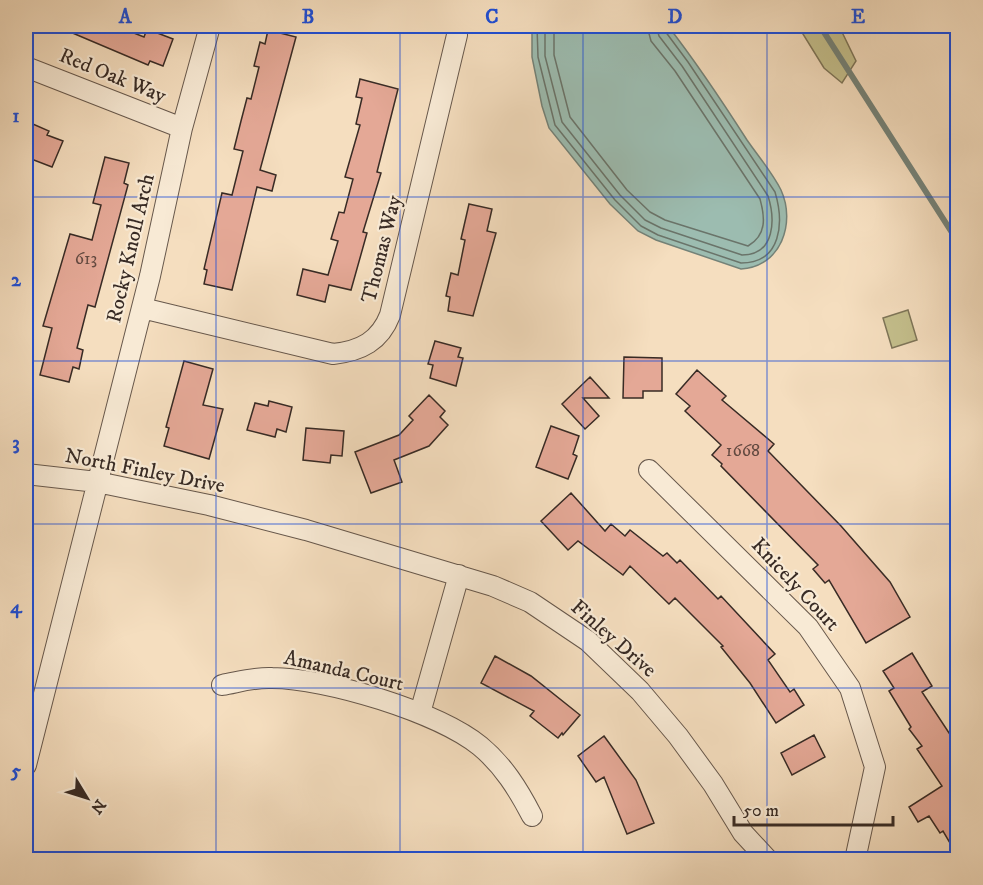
<svg xmlns="http://www.w3.org/2000/svg" width="983" height="885" viewBox="0 0 983 885" font-family="'IM FELL DW Pica',serif">
<rect width="100%" height="100%" fill="#f5debf"/>
<filter id="stains"><feTurbulence type="fractalNoise" baseFrequency=".00333" numOctaves="4"/><feColorMatrix values="0 0 0 0 .2 0 0 0 0 .09 0 0 0 0 .02 0 0 0 .5 -.17"/></filter>
<radialGradient id="worn" r=".72"><stop offset=".6" stop-color="#630" stop-opacity="0"/><stop offset="1" stop-color="#630" stop-opacity=".3"/></radialGradient>
<path fill="#c4bf8c" stroke="#7e7558" stroke-width="1.5" d="M798 26H839L856 61 842 83 824 68Z
M908 310 917 340 892 348 883 318Z"/>
<path fill="#9cbcb0" stroke="#748278" stroke-width="1.5" d="M532 26H668C696 62 722 101 747 140 758 156 772 172 781 190 796 223 781 267 741 269L656 240 638 231 610 204 549 128 542 106 532 57Z"/>
<g fill="none" stroke-linecap="round" stroke-linejoin="round">
<path stroke="#6a746a" stroke-width="1.5" d="M537 26 538 57 555 125 615 200 641 226 658 235 741 263C782 263 784 222 775 192L688 62 665 31 664 26
M545 26V56L562 122 620 195 645 220 661 228 742 255C776 255 775 218 768 196L682 66 659 36 656 26
M554 26V55L570 117 627 190 650 212 665 220 748 246C767 235 765 217 760 199L675 71 651 41 647 26"/>
<path stroke="#748278" stroke-width="6" d="M820 26 958 242"/>
</g>
<path fill="#e4a896" stroke="#382b25" stroke-width="1.5" d="M56 26H116L144 37 147 29 173 39 163 66 150 61 148 65Z
M268 30 296 37 260 170 276 175 272 191 257 187 232 290 204 284 207 270 204 269 222 193 232 195 243 151 234 149 241 121 247 98 251 99 259 67 254 66 260 42 265 44Z
M360 79 398 89 377 172 381 173 363 232 367 233 351 290 329 285 325 302 297 295 303 269 328 275 338 241 331 239 339 212 344 213 353 179 345 177 360 125 356 124 362 98 356 97Z
M26 121 49 131 47 135 63 141 52 167 26 157Z
M105 157 129 163 124 183 128 185 95 307 88 305 77 348 83 350 79 369 73 367 69 382 40 375 52 328 43 326 70 234 92 240 101 205 93 203Z
M469 204 492 209 487 231 496 233 473 316 448 311 450 297 446 296 451 273 458 275 465 240 461 239Z
M435 341 461 348 458 357 463 358 456 386 430 378 433 365 428 364Z
M624 357 662 358V391H643V398H623Z
M184 361 213 369 203 405 223 409 209 459 164 446 169 428 166 427Z
M697 370 726 396 722 400 774 444 768 451 841 526 890 582 910 617 866 643 829 580 825 583 813 569 818 565 721 466 722 464 712 455 721 445 685 411 690 406 676 394Z
M590 377 609 398H583L599 416 585 429 562 404Z
M429 395 445 411 440 417 448 425 429 446 394 460 402 482 371 493 355 452 399 435 413 420 409 416Z
M269 401 292 407 286 432 277 429 275 437 247 430 255 403 268 406Z
M551 426 579 436 573 454 577 456 568 479 536 467Z
M306 428 344 431 342 456 331 455 330 463 303 460Z
M571 493 605 531 611 524 625 536 630 530 663 556 667 553 677 563 680 560 718 599 721 596 775 654 768 660 790 692 794 689 804 705 776 723 750 683 721 647 723 646 675 598 669 604 630 566 623 575 578 541 568 550 541 521Z
M912 653 932 686 922 692 957 745V855L943 831 940 833 929 816 918 822 909 807 942 786 917 749 922 746 909 729 911 727 889 691 894 688 883 671Z
M495 656 531 676 580 715 563 735 562 733 558 738 530 716 534 711 481 683Z
M814 735 825 757 792 775 781 753Z
M604 736 636 780 654 823 627 834 604 777 596 782 578 756Z"/>
<g fill="none" stroke-linecap="round" stroke-linejoin="round">
<g stroke="#67584c" stroke-width="22">
<path id="street" d="M26 67 182 128
M142 308 333 354C361 351 380 341 390 315L457 35
M649 470 808 627 850 688 875 767 855 860
M26 474 97 482 209 505 306 530 493 586 530 602 588 641 640 691 678 736 713 784 743 833 768 860
M222 685C239 682 255 677 272 678 326 678 438 712 480 746 503 765 518 789 532 816
M420 713 459 575
M26 765 150 276 182 128 210 26"/>
</g>
<use href="#street" stroke="#f8ead5" stroke-width="20"/>
</g>
<path fill="none" stroke="#1d4ed8" stroke-width="1.5" stroke-opacity="0.55" d="M216 26V860M400 26V860M583 26V860M767 26V860M26 197H958M26 361H958M26 524H958M26 688H958"/>
<g text-anchor="middle" stroke-width="4.5" stroke-linejoin="round" paint-order="stroke">
<g font-size="18" fill="#634a41">
<text x="86" y="264">613</text>
<text x="743" y="456">1668</text>
</g>
<g font-size="21" fill="#382b25" stroke="#f8ead5">
<text transform="translate(113 75) rotate(22)" y="7">Red Oak Way</text>
<text transform="translate(130 248) rotate(-77)" y="7">Rocky Knoll Arch</text>
<text transform="translate(381 249) rotate(-76)" y="7">Thomas Way</text>
<text transform="translate(145 470) rotate(11)" y="7">North Finley Drive</text>
<text transform="translate(796 584) rotate(47)" y="7">Knicely Court</text>
<text transform="translate(614 638) rotate(41)" y="7">Finley Drive</text>
<text transform="translate(344 670) rotate(13)" y="7">Amanda Court</text>
</g>
</g>
<rect width="983" height="885" fill="none" stroke="#f5debf" stroke-width="66"/>
<g transform="translate(87 798) rotate(128)" stroke="#f8ead5" stroke-width="4.5" paint-order="stroke">
<path d="M0-4.5L10 22L0 15L-10 22Z" fill="#382b25"/>
<text y="-9" font-size="16" font-weight="bold" text-anchor="middle" fill="#382b25">N</text>
</g>
<path d="M734 816v9h159v-9" fill="none" stroke="#382b25" stroke-width="3"/>
<text x="743" y="816" font-size="18" fill="#382b25" stroke="#f8ead5" stroke-width="4.5" paint-order="stroke">50 m</text>
<rect x="33" y="33" width="917" height="819" fill="none" stroke="#1d4ed8" stroke-width="2"/>
<g font-size="20" text-anchor="middle" font-weight="bold" fill="#1d4ed8">
<text x="125" y="23">A</text>
<text x="308" y="23">B</text>
<text x="492" y="23">C</text>
<text x="675" y="23">D</text>
<text x="858" y="23">E</text>
<text x="16" y="122">1</text>
<text x="16" y="286">2</text>
<text x="16" y="449">3</text>
<text x="16" y="613">4</text>
<text x="16" y="777">5</text>
</g>
<rect width="100%" height="100%" filter="url(#stains)"/>
<rect width="100%" height="100%" fill="url(#worn)"/>
</svg>
